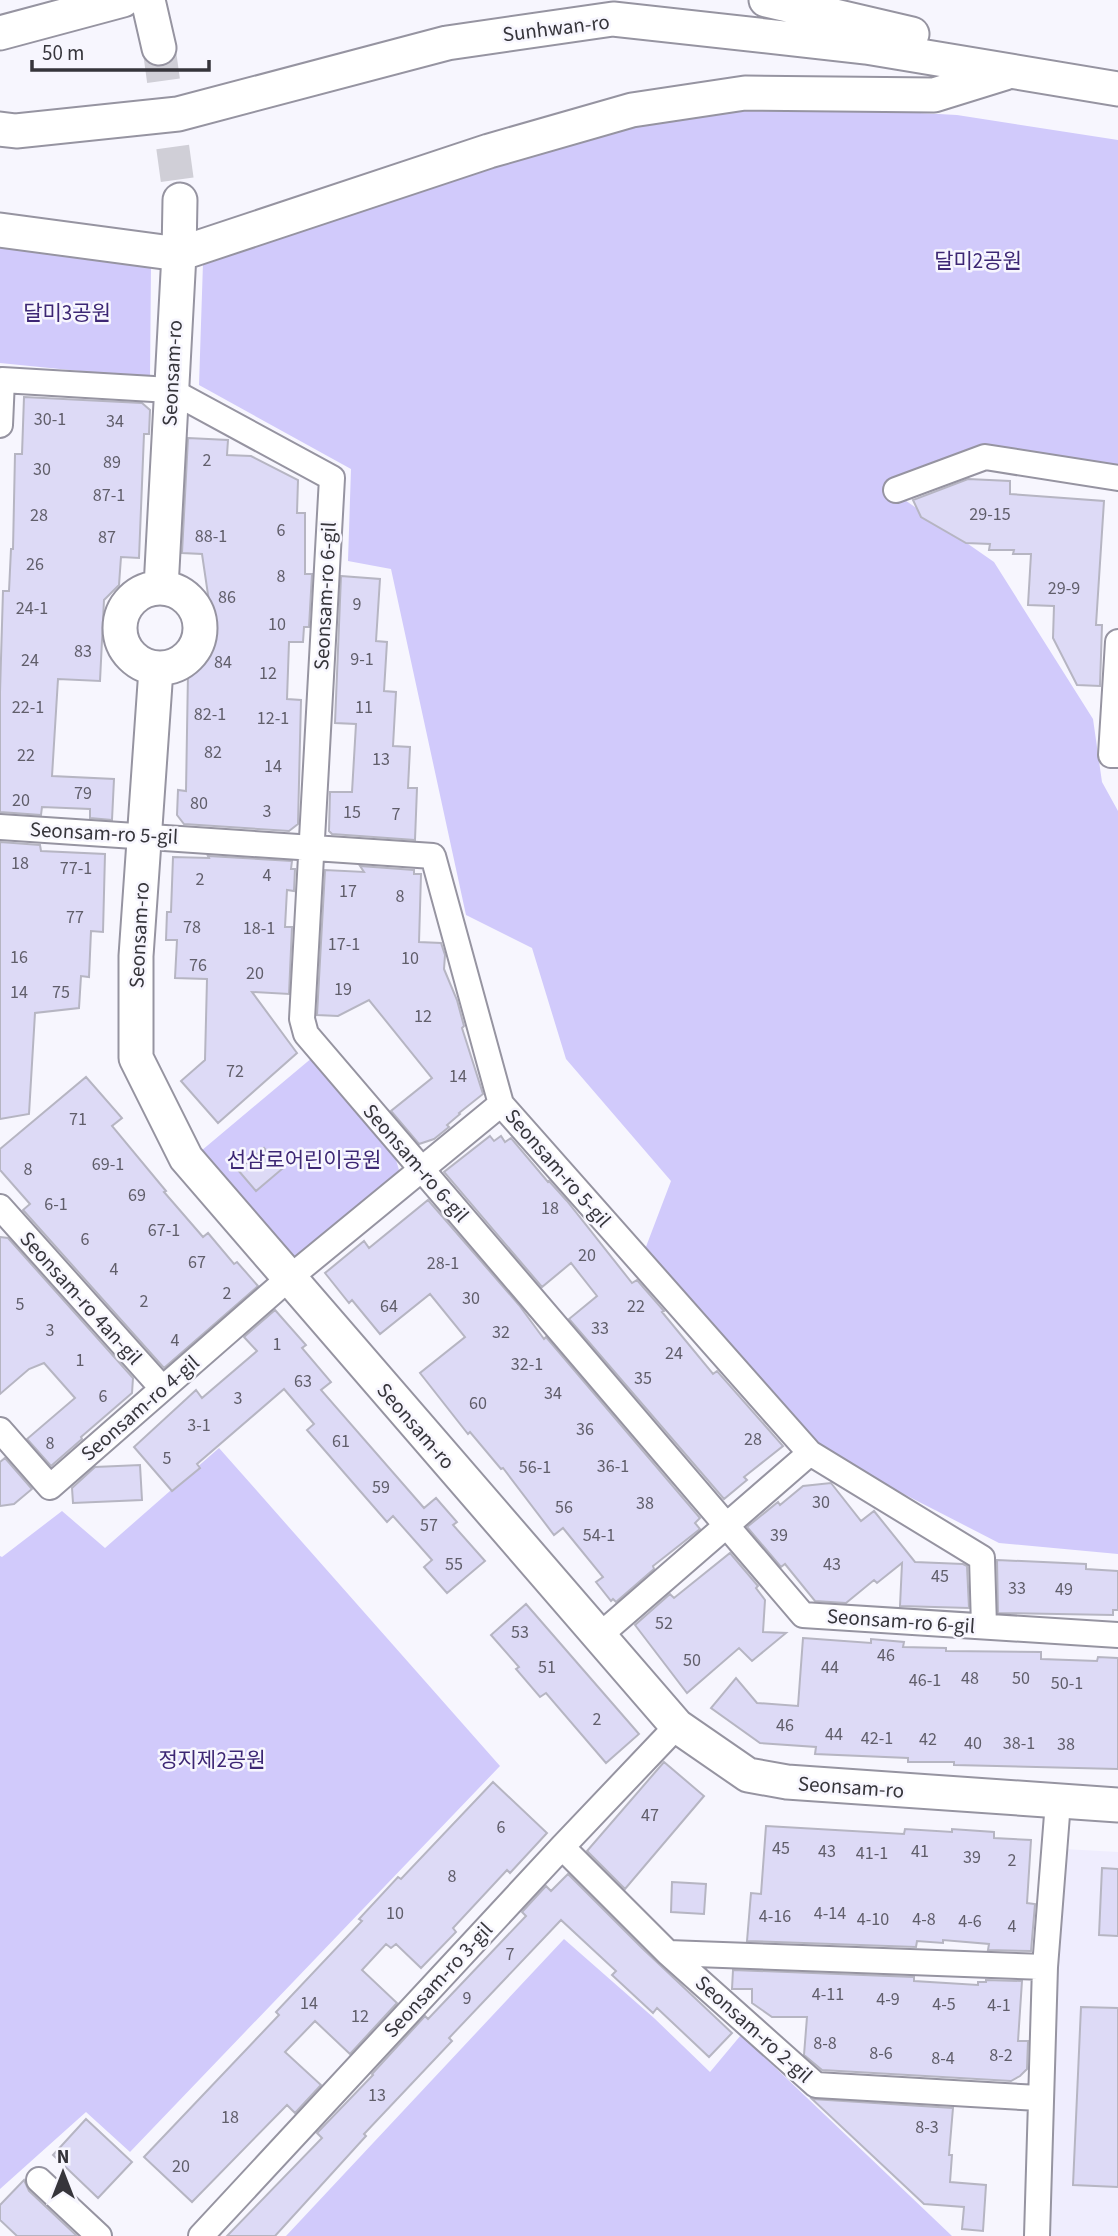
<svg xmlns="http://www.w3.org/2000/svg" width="1118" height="2236" viewBox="0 0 1118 2236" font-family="'Source Sans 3','Noto Sans KR',sans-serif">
<rect width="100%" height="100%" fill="#f7f6fe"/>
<path fill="#efedfe" d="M1064 1849 1118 1852V2236H1042Z"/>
<path fill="#d1cafb" d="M732 103 957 115 1118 140V471L982 452 889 489 994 562 1093 719 1102 782 1118 811V1554L999 1543 824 1453 644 1252 671 1181 566 1059 532 948 466 915 391 569 348 561 351 469 199 385 203 263 481 166Z
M0 245 151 267 150 378 0 363Z
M313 1057 394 1153 399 1170 393 1185 298 1265 201 1151Z
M219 1448 500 1766 130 2152 86 2112 0 2189V1556L2 1557 62 1511 105 1548Z
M564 1939 654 2018 710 2072 741 2035 952 2236H286Z"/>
<path fill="#dddaf6" stroke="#b6b5c2" stroke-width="2" d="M24 397 142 403 150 410 149 434H144L139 558 121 557 119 585 104 600 100 681 58 679 52 776 114 779 112 820 90 818V809L42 807 41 815 0 812V692L3 591H9L11 549H13L15 454H22Z
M188 438 228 440 227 455 251 456 298 480 297 513H305V574H312L309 627H304L303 642H289L287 699 301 700 298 824 289 831 184 824 177 815 178 790 186 791 188 673H191V666L197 667 214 635 202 554 182 553Z
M968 479 1010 481V494L1104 501 1096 625H1102L1100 686 1077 685 1053 638 1054 606 1028 605 1031 554H1013L1014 550H989L990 544 966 543 921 517 913 500Z
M341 576 380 579 376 641 387 642 384 691 396 692 393 746 410 747 408 788H417L415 840 332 834 329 831 330 792H352L356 724 335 723Z
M0 842 40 845 41 851 105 854 103 932 91 931 89 977 81 976 79 1008 35 1013 29 1114 0 1119Z
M208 856 292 861 291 869H295L294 891 287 890 285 927H292L289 994 252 992 297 1053 218 1123 181 1081 205 1060 207 979 175 978 177 940H166L167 912H171L173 857 209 858Z
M360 866 414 870V874H421L419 942 441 943 445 955 444 969 457 1000 464 1026 462 1028 483 1094 459 1113 460 1114 447 1125 449 1127 434 1139 419 1144 391 1111 432 1078 369 1000 338 1016 317 1015 325 870 364 872Z
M86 1077 122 1118 112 1126 166 1191 164 1192 203 1237 208 1233 234 1264 237 1262 258 1286 164 1368 23 1210 30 1204 0 1170V1149Z
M490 1136 494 1141 501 1136 505 1142 511 1138 548 1182 549 1181 567 1201 632 1283 637 1280 664 1311 662 1312 713 1374 717 1371 783 1446 744 1477 747 1480 724 1499 569 1319 597 1296 571 1263 542 1287 444 1172Z
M264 1148 282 1169 256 1191 238 1170Z
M428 1200 519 1305 544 1339 546 1337 700 1518 695 1523 700 1529 653 1566 654 1569 616 1602 613 1599 611 1601 596 1582 603 1577 563 1528 554 1535 503 1468 501 1469 470 1432 468 1434 420 1373 465 1337 430 1294 380 1334 352 1300 349 1303 325 1273 364 1241 369 1248Z
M0 1237 8 1238 133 1378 132 1393 81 1437 82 1439 51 1466 27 1439 75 1398 44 1363 29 1369 0 1394Z
M275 1310 306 1345 302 1348 331 1382 321 1390 424 1508 436 1498 457 1522 453 1525 485 1561 447 1593 424 1567 432 1560 393 1516 387 1522 307 1430 314 1424 284 1389 197 1464 200 1468 172 1491 134 1447 196 1390 202 1398 257 1351 244 1337Z
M5 1458 32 1489 14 1504 0 1506V1462Z
M140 1465 142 1500 73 1503 72 1488 95 1467Z
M831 1483 861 1521 874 1511 915 1562 963 1564 967 1566 969 1608 900 1606 902 1563 877 1583 874 1580 846 1603 815 1601 785 1564 781 1567 747 1527 778 1502 780 1505 803 1486Z
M730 1553 758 1586 756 1588 765 1600 763 1632 786 1633 752 1661 739 1648 687 1693 635 1625 670 1594 674 1598Z
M997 1560 1086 1564V1569L1118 1571V1610H1113V1615L998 1613Z
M526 1604 639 1734 606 1763 546 1693 540 1697 516 1669 519 1667 491 1635Z
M803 1638 871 1643V1639L904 1642 903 1647 946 1648V1651L1041 1652V1659L1097 1661 1098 1657 1118 1658V1769L954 1765V1762H908V1758L815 1754 816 1747 760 1743 711 1708 736 1678 757 1703 798 1706Z
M664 1762 704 1796 625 1889 587 1851Z
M493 1782 547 1833 510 1873 507 1870 453 1928 456 1932 421 1968 396 1944 391 1948 386 1944 362 1970 397 2003 350 2054 315 2021 285 2052 321 2085 295 2113 287 2105 192 2202 144 2157 279 2015 276 2012 362 1921 359 1919 398 1877 401 1879Z
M766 1826 904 1834 905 1829 952 1832V1829L994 1832V1838L1031 1840 1027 1903 1035 1904 1031 1951 988 1950 989 1944 943 1940V1943L917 1941 916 1947 747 1941 751 1893 761 1894Z
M1102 1868 1118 1869V1936L1099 1935Z
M568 1874 642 1948 732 2033 709 2057 657 2008 653 2013 612 1975 616 1971 561 1920 449 2038 452 2041 364 2134 366 2136 275 2236H227L322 2138 317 2133 373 2075 372 2074 425 2016 428 2019 526 1916 522 1912 546 1886 551 1891Z
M672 1882 706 1884 704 1914 671 1912Z
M733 1970 914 1977V1981L978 1985V1982H986V1980L1022 1981 1018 2041H1028L1027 2069 1020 2076 1011 2081 822 2070 804 2055 807 2017H772L752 2003V1989H732Z
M1081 2007 1118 2008V2187L1073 2185Z
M812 2099 953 2108 949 2155H952L950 2182 986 2185 983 2231 962 2229 964 2207 924 2204Z
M86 2119 132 2162 98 2198 53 2155Z
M24 2180 29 2191 77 2236H17L0 2220V2205Z"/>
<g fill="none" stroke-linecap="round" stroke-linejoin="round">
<path stroke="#d0cfd7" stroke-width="33" stroke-dasharray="33 17" stroke-linecap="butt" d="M159 48 180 200"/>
<g stroke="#9694a1" stroke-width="28">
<path id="street" d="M0 425 2 380 170 390 332 478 302 1019 306 1034 803 1615 1118 1635
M896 490 985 457 1118 478
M1118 642 1111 755H1118
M0 827 433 856 501 1104 810 1453 982 1558 984 1626
M0 1207 162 1388
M0 1430 50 1487 288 1279 501 1104
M599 1636 810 1453
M562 1847 668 1953 816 2085 1039 2098
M668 1953 1045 1967
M39 2180 99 2236
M201 2236 562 1847 677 1726
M1037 2236 1045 1967 1058 1802"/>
</g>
<g stroke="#9694a1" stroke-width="37">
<path id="secondary" d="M148 0 159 48
M766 0 912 34
M0 33 123 0
M0 129 16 131 178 114 447 43 613 19 866 47 1118 89
M0 230 179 254 489 151 632 110 745 93 934 95 1005 73
M120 628a40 40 0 1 1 80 0a40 40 0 1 1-80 0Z
M161 588 179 254 180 200
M156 669 136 956V1058L186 1158 677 1726 748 1775 787 1782 1118 1805"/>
</g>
<use href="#street" stroke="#fff" stroke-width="24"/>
<use href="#secondary" stroke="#fff" stroke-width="33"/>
</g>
<g text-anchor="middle" stroke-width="5" stroke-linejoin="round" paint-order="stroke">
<g font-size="18" fill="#605e6a">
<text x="50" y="425">30-1</text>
<text x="115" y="427">34</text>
<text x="207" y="466">2</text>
<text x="112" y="468">89</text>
<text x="42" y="475">30</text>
<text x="109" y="501">87-1</text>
<text x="990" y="520">29-15</text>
<text x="39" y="521">28</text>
<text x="281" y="536">6</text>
<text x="211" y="542">88-1</text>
<text x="107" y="543">87</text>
<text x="35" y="570">26</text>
<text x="281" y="582">8</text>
<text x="1064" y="594">29-9</text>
<text x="227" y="603">86</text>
<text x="357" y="610">9</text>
<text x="32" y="614">24-1</text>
<text x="277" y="630">10</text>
<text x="83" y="657">83</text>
<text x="362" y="665">9-1</text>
<text x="30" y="666">24</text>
<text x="223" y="668">84</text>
<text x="268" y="679">12</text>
<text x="28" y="713">22-1</text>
<text x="364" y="713">11</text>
<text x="210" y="720">82-1</text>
<text x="273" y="724">12-1</text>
<text x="213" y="758">82</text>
<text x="26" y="761">22</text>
<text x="381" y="765">13</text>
<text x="273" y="772">14</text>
<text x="83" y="799">79</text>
<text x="21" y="806">20</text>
<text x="199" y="809">80</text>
<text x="267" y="817">3</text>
<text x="352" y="818">15</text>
<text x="396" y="820">7</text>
<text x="20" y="869">18</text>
<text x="76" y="874">77-1</text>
<text x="267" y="881">4</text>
<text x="200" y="885">2</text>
<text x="348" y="897">17</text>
<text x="400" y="902">8</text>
<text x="75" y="923">77</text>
<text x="192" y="933">78</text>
<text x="259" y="934">18-1</text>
<text x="344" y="950">17-1</text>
<text x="19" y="963">16</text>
<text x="410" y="964">10</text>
<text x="198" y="971">76</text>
<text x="255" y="979">20</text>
<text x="343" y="995">19</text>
<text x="19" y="998">14</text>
<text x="61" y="998">75</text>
<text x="423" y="1022">12</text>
<text x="235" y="1077">72</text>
<text x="458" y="1082">14</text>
<text x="78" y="1125">71</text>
<text x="108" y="1170">69-1</text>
<text x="28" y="1175">8</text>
<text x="137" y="1201">69</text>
<text x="56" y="1210">6-1</text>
<text x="550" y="1214">18</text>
<text x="164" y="1236">67-1</text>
<text x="85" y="1245">6</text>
<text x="587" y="1261">20</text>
<text x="197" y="1268">67</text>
<text x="443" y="1269">28-1</text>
<text x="114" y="1275">4</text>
<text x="227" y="1299">2</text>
<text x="471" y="1304">30</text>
<text x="144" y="1307">2</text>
<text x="20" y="1310">5</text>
<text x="389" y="1312">64</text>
<text x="636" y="1312">22</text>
<text x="600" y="1334">33</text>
<text x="50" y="1336">3</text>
<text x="501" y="1338">32</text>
<text x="175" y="1346">4</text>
<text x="277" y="1350">1</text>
<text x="674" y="1359">24</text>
<text x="80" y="1366">1</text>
<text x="527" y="1370">32-1</text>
<text x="643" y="1384">35</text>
<text x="303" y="1387">63</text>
<text x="553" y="1399">34</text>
<text x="103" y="1402">6</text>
<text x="238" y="1404">3</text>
<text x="478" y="1409">60</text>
<text x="199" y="1431">3-1</text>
<text x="585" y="1435">36</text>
<text x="753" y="1445">28</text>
<text x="341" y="1447">61</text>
<text x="50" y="1449">8</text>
<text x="167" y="1464">5</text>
<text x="613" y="1472">36-1</text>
<text x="535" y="1473">56-1</text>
<text x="381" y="1493">59</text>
<text x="821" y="1508">30</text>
<text x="645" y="1509">38</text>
<text x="564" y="1513">56</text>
<text x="429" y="1531">57</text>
<text x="599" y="1541">54-1</text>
<text x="779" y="1541">39</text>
<text x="454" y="1570">55</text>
<text x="832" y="1570">43</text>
<text x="940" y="1582">45</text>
<text x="1017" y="1594">33</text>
<text x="1064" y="1595">49</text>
<text x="664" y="1629">52</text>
<text x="520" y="1638">53</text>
<text x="886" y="1661">46</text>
<text x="692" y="1666">50</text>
<text x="547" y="1673">51</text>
<text x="830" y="1673">44</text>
<text x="970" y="1684">48</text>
<text x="1021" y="1684">50</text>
<text x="925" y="1686">46-1</text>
<text x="1067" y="1689">50-1</text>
<text x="597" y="1725">2</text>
<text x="785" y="1731">46</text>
<text x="834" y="1740">44</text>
<text x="877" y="1744">42-1</text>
<text x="928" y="1745">42</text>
<text x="973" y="1749">40</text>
<text x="1019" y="1749">38-1</text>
<text x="1066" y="1750">38</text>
<text x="650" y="1821">47</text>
<text x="501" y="1833">6</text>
<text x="781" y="1854">45</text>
<text x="827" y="1857">43</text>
<text x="920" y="1857">41</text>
<text x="872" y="1859">41-1</text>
<text x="972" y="1863">39</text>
<text x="1012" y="1866">2</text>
<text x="452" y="1882">8</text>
<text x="395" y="1919">10</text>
<text x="830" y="1919">4-14</text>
<text x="775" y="1922">4-16</text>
<text x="873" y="1925">4-10</text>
<text x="924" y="1925">4-8</text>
<text x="970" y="1927">4-6</text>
<text x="1012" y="1932">4</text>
<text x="510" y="1960">7</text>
<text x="828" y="2000">4-11</text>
<text x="467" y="2004">9</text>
<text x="888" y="2005">4-9</text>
<text x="309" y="2009">14</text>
<text x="944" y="2010">4-5</text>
<text x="999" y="2011">4-1</text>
<text x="360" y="2022">12</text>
<text x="825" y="2049">8-8</text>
<text x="881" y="2059">8-6</text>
<text x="1001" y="2061">8-2</text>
<text x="943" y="2064">8-4</text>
<text x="377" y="2101">13</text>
<text x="230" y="2123">18</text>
<text x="927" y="2133">8-3</text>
<text x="181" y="2172">20</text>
</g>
<g font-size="21" fill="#36353b" stroke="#f7f6fe">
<text transform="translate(556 28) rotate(-7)" y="7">Sunhwan-ro</text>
<text transform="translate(172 373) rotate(-87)" y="7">Seonsam-ro</text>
<text transform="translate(325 596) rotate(-87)" y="7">Seonsam-ro 6-gil</text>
<text transform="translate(104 833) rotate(3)" y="7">Seonsam-ro 5-gil</text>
<text transform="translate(139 935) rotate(-87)" y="7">Seonsam-ro</text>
<text transform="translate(416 1163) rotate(49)" y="7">Seonsam-ro 6-gil</text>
<text transform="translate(558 1168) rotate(49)" y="7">Seonsam-ro 5-gil</text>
<text transform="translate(81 1298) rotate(48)" y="7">Seonsam-ro 4an-gil</text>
<text transform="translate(140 1408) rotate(-41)" y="7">Seonsam-ro 4-gil</text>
<text transform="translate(416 1426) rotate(49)" y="7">Seonsam-ro</text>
<text transform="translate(901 1621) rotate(4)" y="7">Seonsam-ro 6-gil</text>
<text transform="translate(851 1787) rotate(4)" y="7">Seonsam-ro</text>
<text transform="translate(438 1980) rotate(-47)" y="7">Seonsam-ro 3-gil</text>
<text transform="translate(754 2029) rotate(42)" y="7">Seonsam-ro 2-gil</text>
</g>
<g font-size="21" fill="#3d2774" stroke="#f7f6fe">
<text x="978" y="268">달미2공원</text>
<text x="67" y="320">달미3공원</text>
<text x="304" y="1167">선삼로어린이공원</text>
<text x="212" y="1767">정지제2공원</text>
</g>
</g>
<g transform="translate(63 2173)" stroke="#f7f6fe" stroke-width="5" paint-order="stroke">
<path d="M0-5L12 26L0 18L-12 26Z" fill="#36353b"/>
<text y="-10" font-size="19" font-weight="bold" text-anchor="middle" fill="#36353b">N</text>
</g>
<path d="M32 60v10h177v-10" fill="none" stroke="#36353b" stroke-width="3.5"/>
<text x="42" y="60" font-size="21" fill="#36353b" stroke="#f7f6fe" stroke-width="5" paint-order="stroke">50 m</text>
</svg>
